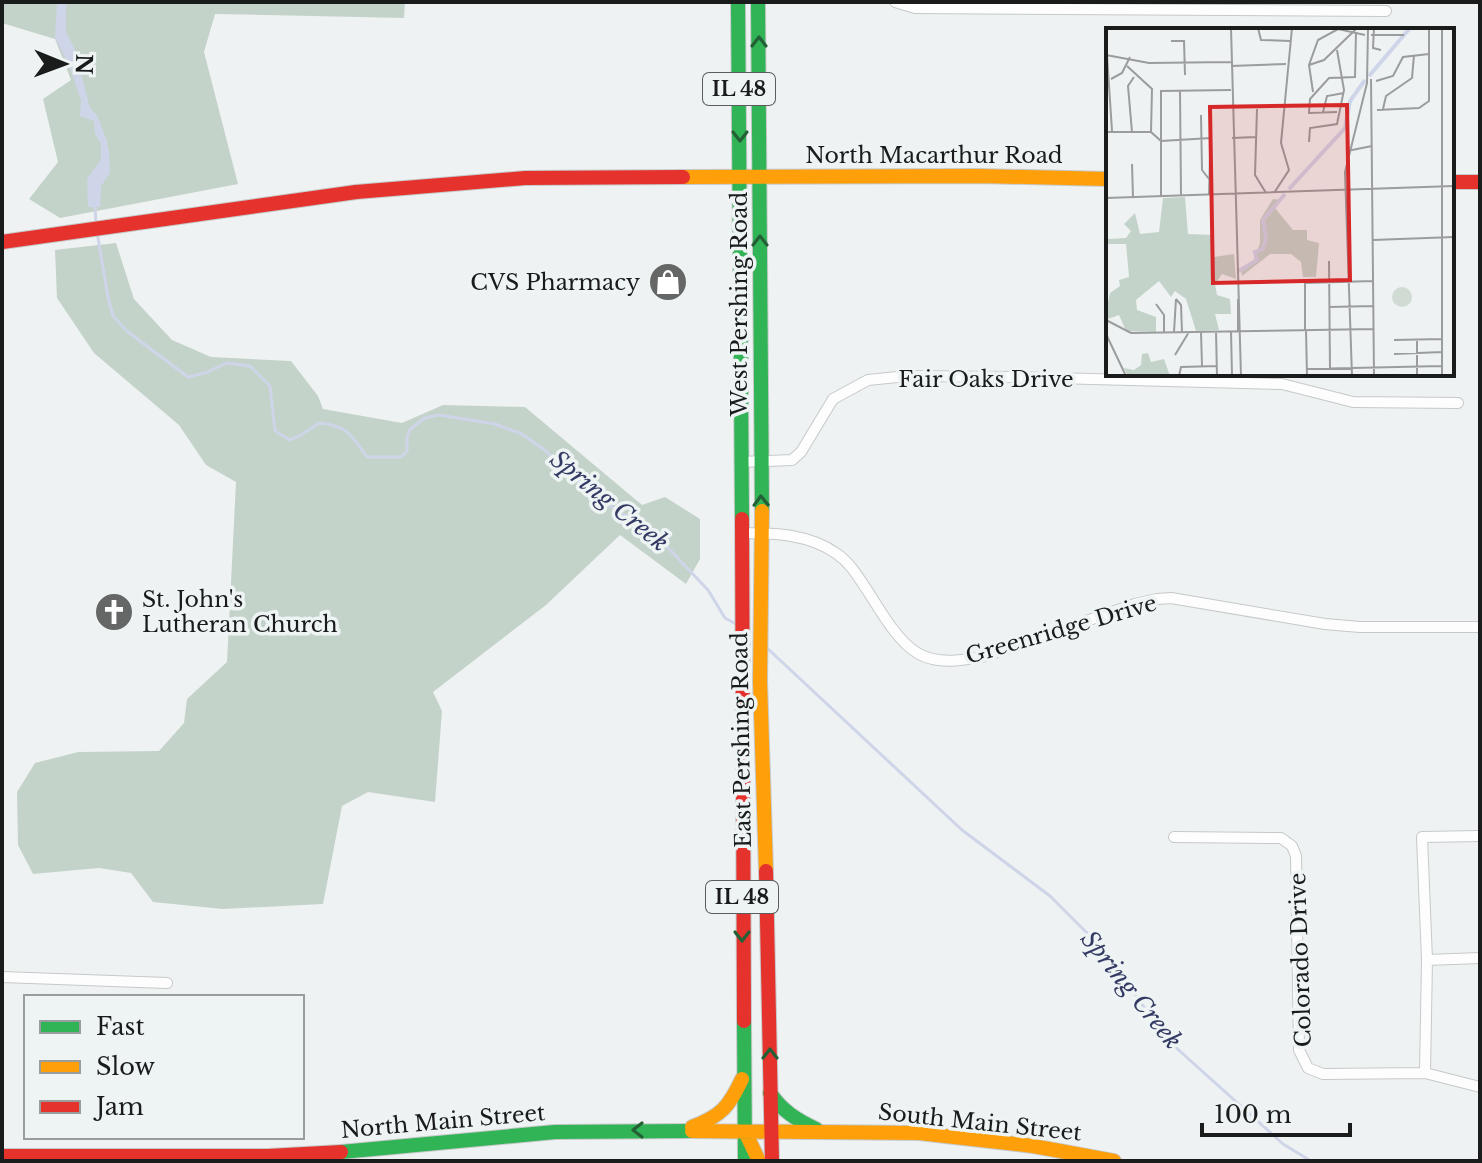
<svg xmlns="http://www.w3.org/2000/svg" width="1482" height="1163" viewBox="0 0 1482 1163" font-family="'Libre Baskerville',serif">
<rect width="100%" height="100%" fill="#eff2f3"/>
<path fill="#c4d3c9" d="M2 2H405L404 18 215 14 204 52 238 184 60 218 29 199 58 162 43 99 71 80 55 39 2 23Z
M116 243 134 299 172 340 211 357 291 361 318 396 323 409 402 423 443 405 525 407 642 505 665 497 700 519V559L686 584 620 535 546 605 433 692 442 711 435 802 368 792 342 806 323 904 223 909 153 902 131 873 99 868 33 874 18 845 17 792 35 763 78 752 159 751 184 723 187 699 227 662 236 482 206 465 179 425 94 353 57 298 55 250Z"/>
<path fill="#cfd5e9" d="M57 2H66V32L74 47 90 108 97 115 107 141 109 152 110 173 101 186 100 207H88L87 179 101 160V144L95 134 94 121 80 116 81 100 69 65 55 38Z"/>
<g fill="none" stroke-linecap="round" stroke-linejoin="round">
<path stroke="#cfd5e9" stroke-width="3" d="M95 204 96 225
M97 232 108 297 113 316 128 332 188 377 205 373 227 363 250 366 270 386 275 431 290 440 301 435 319 423C349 426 350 434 367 457H401L407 451V438L410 429 425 418 439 415 495 424 522 434 542 448 602 501 654 533 708 590 725 618 736 624
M767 648 962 830 1050 896 1110 956 1163 1036 1283 1144 1311 1161"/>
<g stroke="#c6c9c9" stroke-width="12">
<path id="street" d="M895 2 915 8 1386 11
M741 462 792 460 801 452 833 399 868 380 907 376 1014 377 1282 384 1353 402 1458 403
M742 533C774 533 810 534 837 554 849 562 857 575 865 587 879 608 897 642 919 654 939 665 965 660 986 656L1135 604 1157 599 1171 598 1325 624 1360 627H1480
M1174 837 1281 838 1292 846 1296 856 1299 1050 1308 1068 1323 1074 1425 1073 1480 1087
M1427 960 1480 958
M2 977 167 983
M1425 1073 1427 960 1422 837 1480 836"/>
</g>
<g stroke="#c6c9c9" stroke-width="16">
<path id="fast" d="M738 2 742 519
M758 2 762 511
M744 1021 745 1161
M770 1093C782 1111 797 1120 816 1129
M341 1152 555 1132 692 1131"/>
</g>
<g stroke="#c6c9c9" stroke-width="16">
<path id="slow" d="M683 177 979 176 1108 179
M762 511 760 681 766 871
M692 1127C721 1116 729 1107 742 1079
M692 1131 919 1133 1033 1146 1114 1161
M747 1136 759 1161"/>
</g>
<g stroke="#c6c9c9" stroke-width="16">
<path id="jam" d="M1452 182H1480
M2 242 356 192 525 178 683 177
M742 519 744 1021
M766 871 772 1161
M2 1156H268L341 1152"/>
</g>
<use href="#street" stroke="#fdfdfd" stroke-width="10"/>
<use href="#fast" stroke="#30b455" stroke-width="14"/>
<use href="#slow" stroke="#ff9f0a" stroke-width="14"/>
<use href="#jam" stroke="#e5322d" stroke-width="14"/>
</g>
<defs><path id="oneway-chevron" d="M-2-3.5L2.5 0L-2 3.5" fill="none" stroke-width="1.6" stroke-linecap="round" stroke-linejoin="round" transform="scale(2)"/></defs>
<g stroke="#246036">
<use href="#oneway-chevron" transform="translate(759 42) rotate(-90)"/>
<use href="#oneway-chevron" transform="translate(740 136) rotate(90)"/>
<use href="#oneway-chevron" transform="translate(760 241) rotate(-90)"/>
<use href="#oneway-chevron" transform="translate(761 501) rotate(-91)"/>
<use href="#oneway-chevron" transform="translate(742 936) rotate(90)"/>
<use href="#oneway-chevron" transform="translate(770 1054) rotate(-90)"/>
<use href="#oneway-chevron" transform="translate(638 1130) rotate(-180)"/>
</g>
<defs>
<g id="shop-disc" transform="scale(2)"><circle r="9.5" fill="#656767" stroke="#eef3f4"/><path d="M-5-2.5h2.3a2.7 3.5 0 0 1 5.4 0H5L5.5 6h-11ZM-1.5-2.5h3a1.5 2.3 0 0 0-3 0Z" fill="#fff"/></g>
<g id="church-disc" transform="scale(2)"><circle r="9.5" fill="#656767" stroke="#eef3f4"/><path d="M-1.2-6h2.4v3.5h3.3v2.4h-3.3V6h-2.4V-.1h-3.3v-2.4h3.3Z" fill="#fff"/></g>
</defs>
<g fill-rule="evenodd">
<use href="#shop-disc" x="668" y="282"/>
<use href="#church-disc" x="114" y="612"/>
</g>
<g text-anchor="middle" stroke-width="7" stroke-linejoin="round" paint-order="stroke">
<g fill="#eef3f4" stroke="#5a5c5d" stroke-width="2">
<rect x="703" y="73" width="72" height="32" rx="6"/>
<rect x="706" y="881" width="72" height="32" rx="6"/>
</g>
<g font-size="20" font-weight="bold" fill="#1a1c1c">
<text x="739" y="96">IL 48</text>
<text x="742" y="904">IL 48</text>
</g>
<g font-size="22" fill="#1a1c1c" stroke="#eef3f4">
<text x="934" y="163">North Macarthur Road</text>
<text transform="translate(739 304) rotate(-90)" y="8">West Pershing Road</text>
<text x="986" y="387">Fair Oaks Drive</text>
<text transform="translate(1061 629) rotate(-16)" y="8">Greenridge Drive</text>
<text transform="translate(741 740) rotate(-91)" y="8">East Pershing Road</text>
<text transform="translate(1300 960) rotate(-92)" y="8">Colorado Drive</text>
<text transform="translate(443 1121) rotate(-5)" y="8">North Main Street</text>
<text transform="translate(980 1122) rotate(6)" y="8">South Main Street</text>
</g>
<g font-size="22" fill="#1a1c1c" stroke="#eef3f4" text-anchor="end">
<text x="640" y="290">CVS Pharmacy</text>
<text x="142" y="607" text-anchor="start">St. John's<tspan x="142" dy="25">Lutheran Church</tspan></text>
</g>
<g font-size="24" font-style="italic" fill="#333a63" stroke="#eef3f4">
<text transform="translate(609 501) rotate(39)" y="8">Spring Creek</text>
<text transform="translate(1131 990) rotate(51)" y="8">Spring Creek</text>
</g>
</g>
<g transform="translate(1106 28)">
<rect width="348" height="348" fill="#eff2f3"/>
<path d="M286 269a10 10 0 1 1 20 0a10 10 0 1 1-20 0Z" fill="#cfdbd3"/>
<path d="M79 169 82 206 108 207V229L128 226 130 251 116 246 109 256 111 267 124 271 125 286H109L113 302 90 303 80 271 69 263 65 269 53 253 30 272 31 282 50 289V304L20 303 13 287 2 291 1 279 4 265 14 258 13 252 23 249 20 216H2V211L20 210 25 203 18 196 29 185 34 206 53 204 57 170ZM167 171 174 172 169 180 187 202H201V212L213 215 210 249H197L195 234 185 226H164L136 248 135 240 147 234 154 215V192ZM42 325 45 334 58 331 64 348H22L18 340 28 342 35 337 36 326Z" fill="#c4d3c9"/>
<path fill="none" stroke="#cfd5e9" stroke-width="4" d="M263 48 304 0M183 161 239 100 244 73 259 52M133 243 151 232 149 224 157 221 160 210 157 192 179 166"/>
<path fill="none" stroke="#9a9c9d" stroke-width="2" d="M125 0 135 348M152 0 155 12 185 13M268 0 267 20 275 22M336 0V348M265 7H298M65 13H78L79 47M0 27 43 35 125 34M1 27 6 103M203 37 218 32 250 1M21 38 46 61 45 104 55 113M125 38 180 36M5 51 16 45 24 29M265 51 268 348M270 53 287 48 297 29 323 26M74 62 75 168M207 64 203 37 212 12 232 1 259 7M151 81 149 147 160 165M277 81 280 68 306 50 308 27M271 82 313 80 323 73V0M217 84 221 68 238 65M231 84 203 85 204 71 223 50 249 49 250 4M95 87 96 142 103 151M0 104H45M26 104 22 58 28 49M126 110 150 109M55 113 105 110M203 114 204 100 231 96 238 62 231 22M241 123 266 118M26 136 27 169M168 165 183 142 175 115 186 0M103 166 105 91M55 168V63L125 62M0 170 348 158M267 212 348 209M223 233 224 341M70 271 75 277 76 304M132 271V303M50 276 58 287V304M223 279 268 278M0 292 25 305 268 301M199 302V255L267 253M200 302 201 348M110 303 111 348M125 303 126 348M68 304 70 271M95 304 96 338M0 306 20 348M288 312 336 311M311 312V348M288 326 336 324M69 327 83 304M201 341 336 338M73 348 75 339 111 338M246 348 239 144 261 55 262 0"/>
<path fill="#d62828" fill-opacity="0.15" stroke="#d62828" stroke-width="4" d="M241 77 244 252 107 255 104 79Z"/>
<rect width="348" height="348" fill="none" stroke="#1a1c1c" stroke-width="4"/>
</g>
<rect width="1482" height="1163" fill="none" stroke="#1a1c1c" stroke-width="8"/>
<rect x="24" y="995" width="280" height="144" fill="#eef3f4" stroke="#999d9e" stroke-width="2"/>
<rect x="40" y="1021" width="40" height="12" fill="#30b455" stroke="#999d9e" stroke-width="2"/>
<text x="96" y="1035" font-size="24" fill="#1a1c1c">Fast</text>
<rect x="40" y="1061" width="40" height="12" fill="#ff9f0a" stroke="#999d9e" stroke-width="2"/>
<text x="96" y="1075" font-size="24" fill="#1a1c1c">Slow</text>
<rect x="40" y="1101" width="40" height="12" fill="#e5322d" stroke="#999d9e" stroke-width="2"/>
<text x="96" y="1115" font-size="24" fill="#1a1c1c">Jam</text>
<g transform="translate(64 64) rotate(91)" stroke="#eef3f4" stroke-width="6" paint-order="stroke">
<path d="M0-6L14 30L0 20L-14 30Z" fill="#1a1c1c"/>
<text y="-12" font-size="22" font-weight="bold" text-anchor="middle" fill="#1a1c1c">N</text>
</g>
<path d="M1202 1123v12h148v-12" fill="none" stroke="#1a1c1c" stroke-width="4"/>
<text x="1214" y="1123" font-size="24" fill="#1a1c1c" stroke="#eef3f4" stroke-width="6" paint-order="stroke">100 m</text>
</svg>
